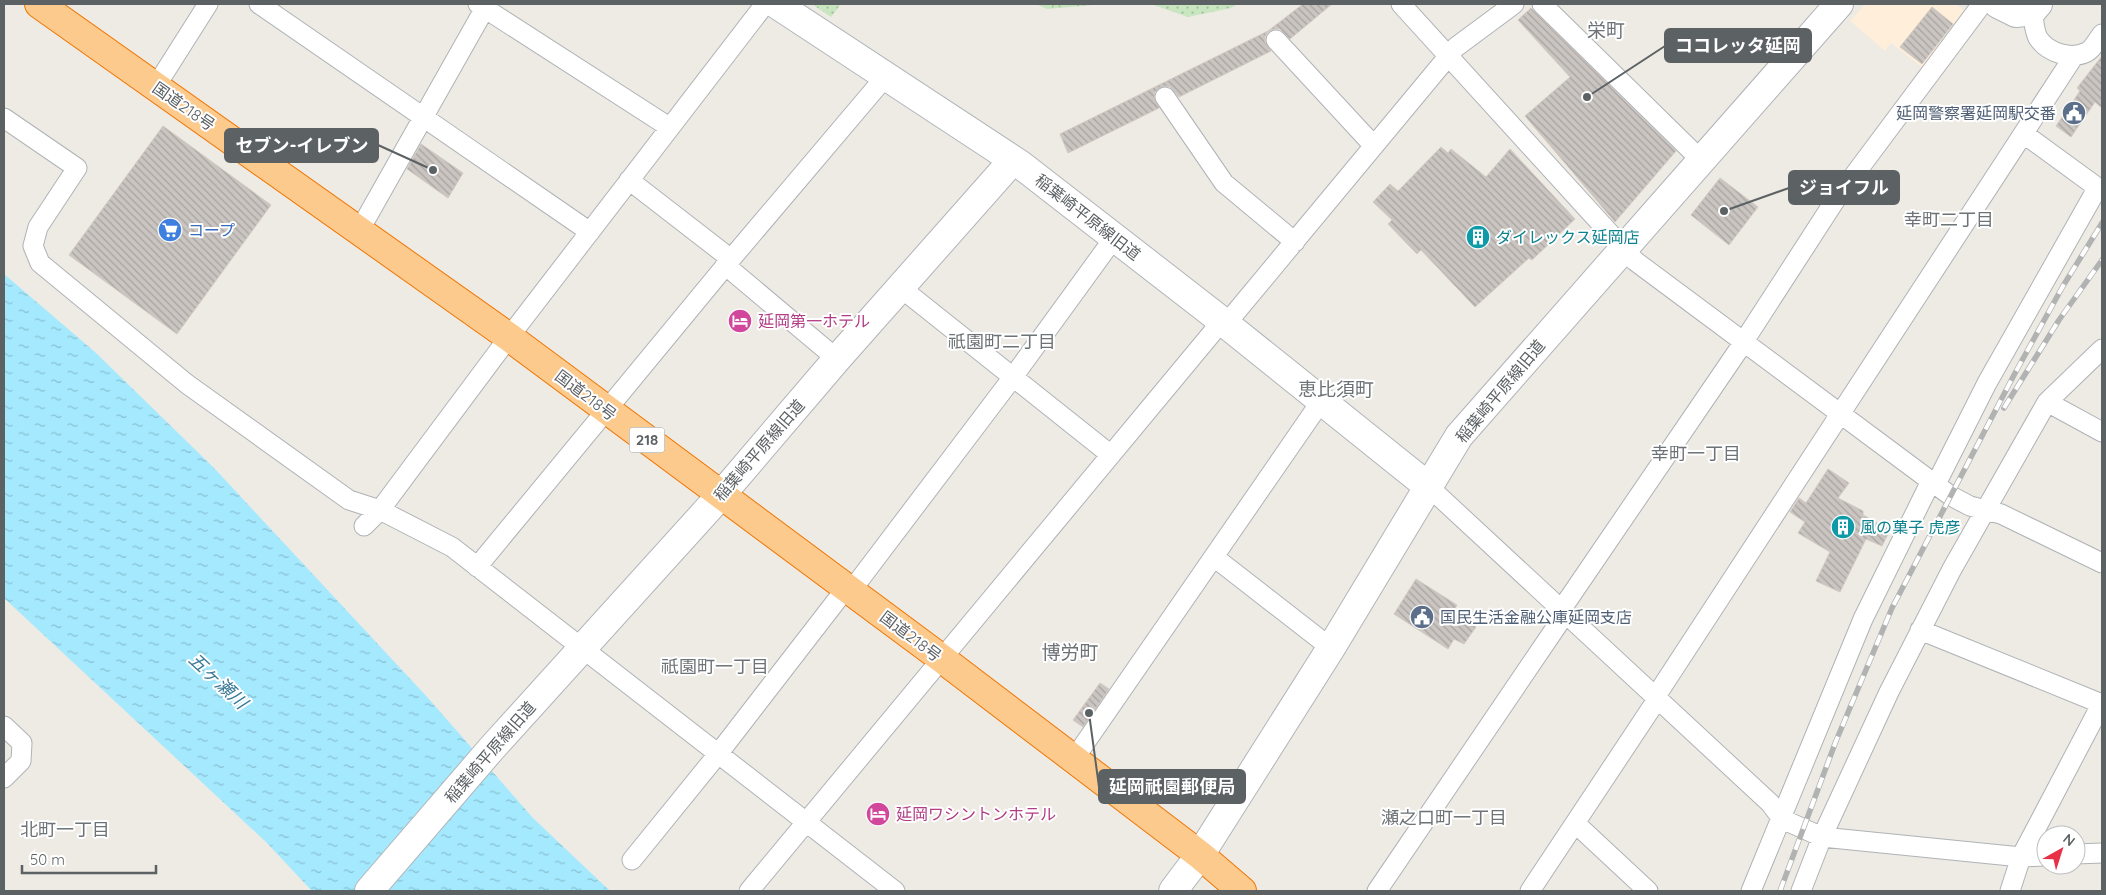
<svg xmlns="http://www.w3.org/2000/svg" width="2106" height="895" viewBox="0 0 2106 895" font-family="Quicksand,'Noto Sans JP',sans-serif">
<defs>
<pattern id="green-dots" width="8" height="8" patternUnits="userSpaceOnUse" patternTransform="scale(1.25)"><rect width="8" height="8" fill="#c8e6c0"/><path d="M2 2h.1M6 6h.1" fill="none" stroke="#a6bea0" stroke-width="1.8" stroke-linecap="round"/></pattern>
<pattern id="forest-crowns" width="20" height="18" patternUnits="userSpaceOnUse" patternTransform="scale(1.25)"><rect width="20" height="18" fill="#c8e6c0"/><path d="M2 6a3 3 0 1 1 6 0M12 15a3 3 0 1 1 6 0" fill="none" stroke="#a6bea0"/></pattern>
<pattern id="water-ripples" width="26" height="14" patternUnits="userSpaceOnUse" patternTransform="scale(1.25)"><rect width="26" height="14" fill="#a4e9fe"/><path d="M2 4q2-2 4 0t4 0M15 11q2-2 4 0t4 0" fill="none" stroke="#89c0d1"/></pattern>
<pattern id="building-back-hatch" width="6" height="6" patternUnits="userSpaceOnUse" patternTransform="scale(1.25)"><rect width="6" height="6" fill="#cac5c1"/><path d="M-1 5l2 2M0 0l6 6M5-1l2 2" fill="none" stroke="#a7a3a0"/></pattern>
</defs>
<rect width="100%" height="100%" fill="#eeeae4"/>
<path fill="#feeeda" d="M1865 4H1956L1966 12 1923 68 1891 43 1885 51 1850 21Z"/>
<path fill="url(#green-dots)" d="M812 4H841L831 17Z
M1151 4H1237L1231 8 1188 17Z"/>
<path fill="url(#forest-crowns)" d="M1036 4H1104L1047 9Z"/>
<path fill="url(#water-ripples)" d="M4 274 96 353 214 468 428 698 533 818 610 891H312L266 842 4 598Z"/>
<path fill="url(#building-back-hatch)" stroke="#d3cac2" d="M1303 4H1332L1290 39 1280 29H1274L1269 31 1265 36V42L1271 51 1179 97 1170 87 1165 86 1159 88 1155 92 1154 97 1159 108 1068 153 1060 134 1268 31Z
M1932 7 1953 24 1922 64 1900 47Z
M1531 8 1676 151 1615 222 1525 116 1570 77 1518 20Z
M2102 56V108L2095 102 2071 137 2056 126 2080 91 2077 88Z
M163 126 271 205 177 334 69 255Z
M421 144 463 173 448 198 407 169Z
M1441 147 1448 153 1451 149 1486 177 1510 149 1575 219 1532 260 1529 258 1475 307 1421 250 1417 254 1388 224 1392 220 1373 202 1390 184 1398 191Z
M1720 178 1758 207 1729 245 1691 215Z
M1828 469 1849 483 1838 498 1863 511V515L1890 530 1882 546 1866 539 1840 592 1816 581 1830 552 1798 533 1805 522 1790 512 1799 498 1806 503Z
M1416 579 1457 605 1453 612 1476 627 1464 644 1454 639 1448 649 1394 614Z
M1100 683 1109 689 1083 727 1073 720Z"/>
<g fill="none" stroke-linecap="round" stroke-linejoin="round">
<g stroke="#afb3b6" stroke-width="21">
<path id="street" d="M259 4 590 232
M478 4 669 127
M1401 4 1635 261 1951 496 1970 506 2001 514 2102 563
M1542 4 1701 160
M2032 11C2034 19 2034 31 2038 38 2048 53 2071 60 2087 52 2093 49 2098 39 2102 34
M1276 40 1374 146
M156 86 208 4
M1165 97 1224 183 1295 242
M4 118 77 168 38 227 33 246 40 263 187 384 349 500 380 510 452 547 895 891
M629 180 731 259
M359 231 485 8
M725 265 837 359
M901 288 1111 455
M1226 324 1456 47 1514 4
M2047 402 2102 432
M1936 484 1987 383 2094 194V185L2024 134
M1429 487 1770 803 1782 819 1822 837 2021 857 2046 856
M364 526 380 510 509 337 765 4
M1214 557 1331 648
M477 567 731 259 886 76
M851 591 1013 377 1114 238
M1561 610 1737 352 1834 202 1982 4
M1920 630 2102 704
M1656 696 2074 56
M4 726 22 743 21 761 4 778
M1074 759 1322 400
M1575 823 1648 891
M2076 854 2102 853
M632 860 718 754 847 587
M749 891 1222 321
M1377 891 1565 614
M1530 891 1658 698
M1751 891 1863 619 1931 481
M1801 891 1822 837 1889 692 1952 569 2047 402 2102 349
M2010 891 2021 857 2102 703"/>
</g>
<g stroke="#b0b5b9" stroke-width="30">
<path id="secondary" d="M776 4 1021 165 1222 321 1429 487
M1998 4 2016 13 2032 11 2038 4
M369 891 492 748 721 495 837 359 1013 160
M1173 891 1200 855 1331 648 1459 436 1839 4"/>
</g>
<g stroke="#f07602" stroke-width="30">
<path id="highway" d="M39 4 509 337 941 658 1200 855 1242 891"/>
</g>
<use href="#street" stroke="#fff" stroke-width="19"/>
<use href="#secondary" stroke="#fff" stroke-width="28"/>
<use href="#highway" stroke="#fcca8d" stroke-width="28"/>
<g stroke="#b1b2b2" stroke-width="5.5">
<path id="rail" d="M2004 408 2059 320 2102 260
M1780 891 1836 741 1892 608 2014 375 2063 286 2102 223"/>
</g>
<use href="#rail" stroke="#fff" stroke-width="4" stroke-dasharray="11" stroke-linecap="butt"/>
</g>
<defs>
<g id="civic-disc" transform="scale(1.25)"><circle r="9.5" fill="#5c6f8a" stroke="#fff"/><path d="M-.6-6.5H3V-4.5H.6V-3L4-1V1h2V6H-6V1h2V-1L-.6-3ZM-1.2 2.5V6h2.4V2.5Z" fill="#fff"/></g>
<g id="supermarket-disc" transform="scale(1.25)"><circle r="9.5" fill="#3f7fe0" stroke="#fff"/><path d="M-6-5.5h2.5l.6 2H6L4.5 2H-2.5L-4.4-4H-6ZM-1.5 3.2a1.3 1.3 0 1 0 .1 0ZM3 3.2a1.3 1.3 0 1 0 .1 0Z" fill="#fff"/></g>
<g id="building-disc" transform="scale(1.25)"><circle r="9.5" fill="#0f9aa8" stroke="#fff"/><path d="M-4-6H4V6H1V3H-1V6H-4ZM-2.5-4.3h1.7v1.8h-1.7ZM.8-4.3h1.7v1.8H.8ZM-2.5-1h1.7V.8h-1.7ZM.8-1h1.7V.8H.8Z" fill="#fff"/></g>
<g id="hotel-disc" transform="scale(1.25)"><circle r="9.5" fill="#d1479c" stroke="#fff"/><path d="M-6-4.5h1.5V1H6V5H4.5V3h-9V5H-6ZM-4 0a1.8 1.8 0 1 1 3.6 0ZM.5 0V-2.5h3Q6-2.5 6 0Z" fill="#fff"/></g>
</defs>
<g fill-rule="evenodd">
<use href="#civic-disc" x="2074" y="113"/>
<use href="#supermarket-disc" x="170" y="230"/>
<use href="#building-disc" x="1478" y="237"/>
<use href="#hotel-disc" x="740" y="321"/>
<use href="#building-disc" x="1843" y="527"/>
<use href="#civic-disc" x="1422" y="617"/>
<use href="#hotel-disc" x="878" y="814"/>
</g>
<g text-anchor="middle" stroke-width="4" stroke-linejoin="round" paint-order="stroke">
<rect fill="#fff" stroke="#8d9092" stroke-width="1" x="629.5" y="427.5" width="35" height="25" rx="4"/>
<g font-size="15" font-weight="bold" fill="#5c6164">
<text x="647" y="445">218</text>
</g>
<g font-size="16" fill="#5c6164" stroke="#fff">
<text transform="translate(184 106) rotate(35)" y="6">国道218号</text>
<text transform="translate(1088 217) rotate(38)" y="6">稲葉崎平原線旧道</text>
<text transform="translate(1500 391) rotate(-50)" y="6">稲葉崎平原線旧道</text>
<text transform="translate(586 395) rotate(37)" y="6">国道218号</text>
<text transform="translate(759 450) rotate(-49)" y="6">稲葉崎平原線旧道</text>
<text transform="translate(911 636) rotate(37)" y="6">国道218号</text>
<text transform="translate(490 752) rotate(-49)" y="6">稲葉崎平原線旧道</text>
</g>
<g font-size="16" fill="#4e5e75" stroke="#fff" text-anchor="end">
<text x="2056" y="119">延岡警察署延岡駅交番</text>
<text x="1440" y="623" text-anchor="start">国民生活金融公庫延岡支店</text>
</g>
<g font-size="16" fill="#366cbe" stroke="#fff" text-anchor="start">
<text x="188" y="236">コープ</text>
</g>
<g font-size="16" fill="#0d838f" stroke="#fff" text-anchor="start">
<text x="1496" y="243">ダイレックス延岡店</text>
<text x="1860" y="533">風の菓子 虎彦</text>
</g>
<g font-size="16" fill="#b23c85" stroke="#fff" text-anchor="start">
<text x="758" y="327">延岡第一ホテル</text>
<text x="896" y="820">延岡ワシントンホテル</text>
</g>
<g font-size="18" fill="#6d7376" stroke="#fff">
<text x="1949" y="226">幸町二丁目</text>
<text x="1002" y="348">祇園町二丁目</text>
<text x="1696" y="460">幸町一丁目</text>
<text x="715" y="673">祇園町一丁目</text>
<text x="1444" y="824">瀬之口町一丁目</text>
<text x="65" y="836">北町一丁目</text>
</g>
<g font-size="18" font-style="italic" fill="#397996" stroke="#fff">
<text transform="translate(218 681) rotate(43)" y="6">五ヶ瀬川</text>
</g>
<g font-size="19" fill="#6d7376" stroke="#fff">
<text x="1606" y="37">栄町</text>
<text x="1336" y="396">恵比須町</text>
<text x="1070" y="659">博労町</text>
</g>
</g>
<path fill="none" stroke="#5c6164" stroke-width="2" d="M1587 97L1665 46M433 170L378 145M1724 211L1789 188M1089 713L1099 787"/>
<g fill="#5c6164" stroke="#fff" stroke-width="2">
<circle cx="1587" cy="97" r="5"/>
<circle cx="433" cy="170" r="5"/>
<circle cx="1724" cy="211" r="5"/>
<circle cx="1089" cy="713" r="5"/>
</g>
<g fill="#5c6164" stroke="#5c6164" stroke-width="2">
<rect x="1665" y="29" width="146" height="33" rx="5"/>
<rect x="225" y="129" width="153" height="33" rx="5"/>
<rect x="1789" y="171" width="110" height="33" rx="5"/>
<rect x="1099" y="770" width="146" height="33" rx="5"/>
</g>
<g font-size="18" text-anchor="middle" font-weight="bold" fill="#fff">
<text x="1738" y="52">ココレッタ延岡</text>
<text x="302" y="152">セブン-イレブン</text>
<text x="1844" y="194">ジョイフル</text>
<text x="1172" y="793">延岡祇園郵便局</text>
</g>
<rect width="2106" height="895" fill="none" stroke="#5c6164" stroke-width="10"/>
<g transform="translate(2061 850) rotate(39)"><circle r="24" fill="#ffffff" stroke="#bec0c1"/>
<path d="M0-4L9 19L0 12L-9 19Z" fill="#e83047"/>
<text y="-8" font-size="14" font-weight="bold" text-anchor="middle" fill="#5c6164">N</text>
</g>
<path d="M22 865v8h134v-8" fill="none" stroke="#5c6164" stroke-width="2.5"/>
<text x="30" y="865" font-size="15" fill="#5c6164" stroke="#ffffff" stroke-width="4" paint-order="stroke">50 m</text>
</svg>
